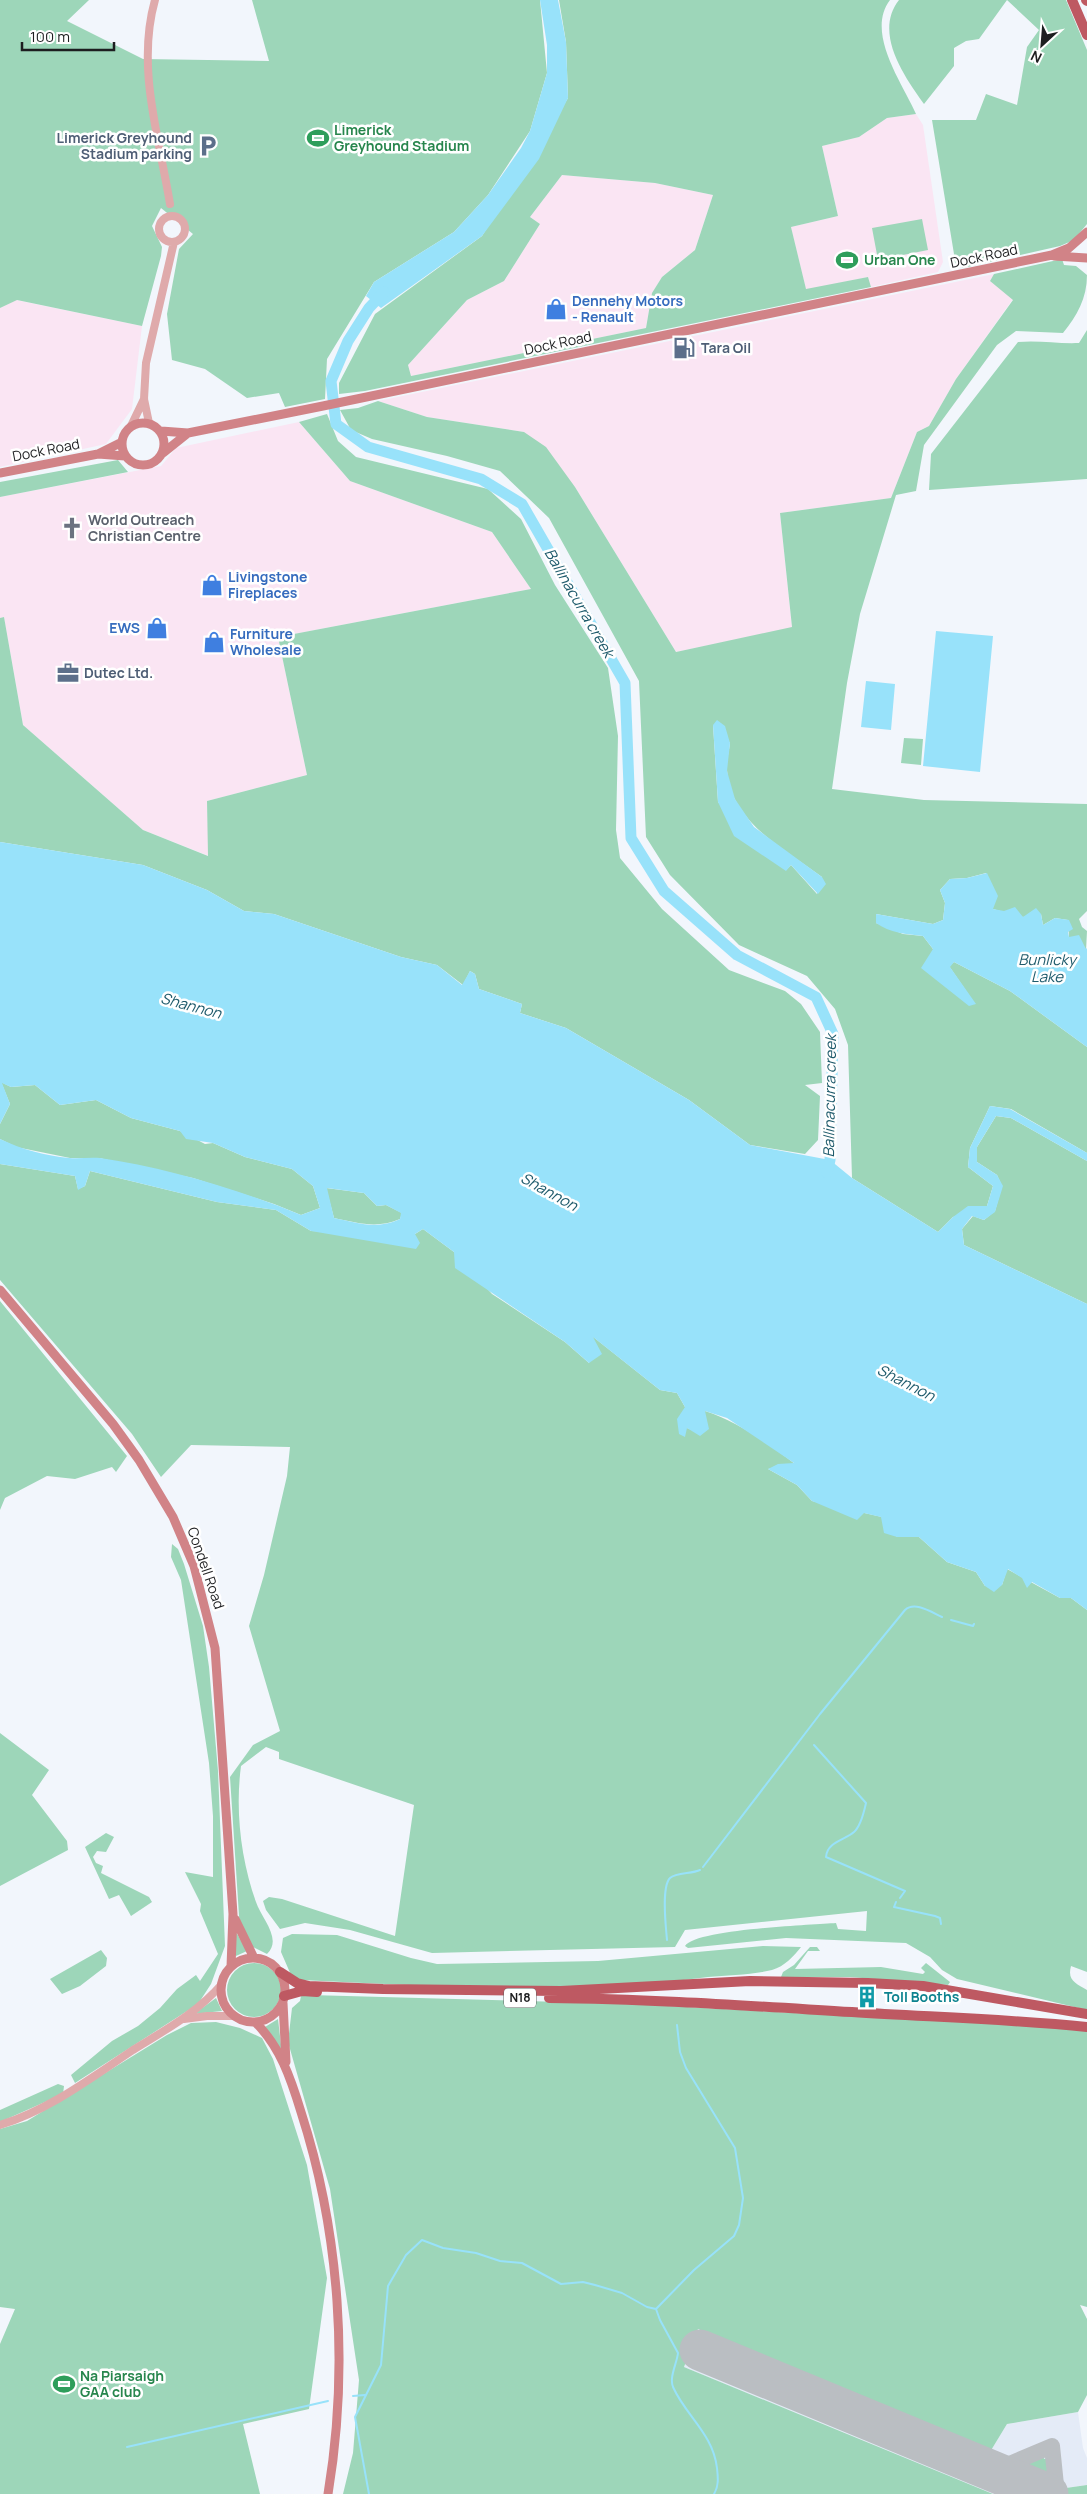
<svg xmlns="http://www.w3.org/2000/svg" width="1087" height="2494" viewBox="0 0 1087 2494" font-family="Manrope,sans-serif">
<rect width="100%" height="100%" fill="#f2f6fc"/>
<path fill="#e4ebf7" d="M698 2329 990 2452 1007 2424 1078 2412 1083 2448 1087 2458V2485L1066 2488 1064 2494H993L684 2367Z"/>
<path fill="#fae5f3" d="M916 114 923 125 943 262 938 272 871 287 868 277 806 290 791 227 838 216 822 146 859 137 887 118Z
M562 175 655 183 713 195 695 250 662 277 652 293 646 328 411 376 408 365 467 300 504 281 540 224 530 217Z
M994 274 990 281 1013 299 956 379 929 426 917 432 891 498 780 513 792 628 676 652 575 487 524 432 427 417 378 401Z
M16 300 142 326 132 409 106 444 0 467V308Z
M299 422 350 481 492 532 531 589 278 637 307 775 207 801 209 856 143 830 23 725 4 617 0 618V497L161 466 176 448Z"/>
<path fill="#9dd6b9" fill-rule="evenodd" d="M0 0H89L67 21 143 59 269 61 252 0H540L547 73 530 131 488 195 454 232 374 282 327 359 325 399 285 407 279 393 247 398 205 369 172 360 167 314 179 249 193 234 161 208 152 226 162 247 161 256 142 326 17 300 0 308Z
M559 0H890C865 33 903 84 916 114L887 118 859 137 822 146 838 216 791 227 806 289 868 277 871 287 365 391 339 394V383L375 314 482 236 568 98 566 42ZM562 175 655 183 713 195 695 250 662 277 652 293 646 328 411 376 408 365 467 300 504 281 540 224 530 217Z
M899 0H1066L1087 50V224L1074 240 1060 246 963 268 953 262 954 254 932 120H976L986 94 1017 105 1027 47 1039 30 1007 0 979 39 966 41 954 48V66L924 104C905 77 873 33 899 0Z
M922 219 928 250 878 260 872 228Z
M1062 259 1064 265 1076 266 1087 275C1087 298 1077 316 1063 333L1016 331 997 345 924 445 916 491 896 495 860 614 847 683 832 789 924 800 1087 804V911L1079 919 1082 927 1087 931 1086 950 1080 941 1069 937 1068 920 1055 918 1043 925 1041 914 1023 917 993 909 986 873 967 878 950 879 940 890 945 903 943 920 933 924 876 914V923L903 934 923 936 975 1004 949 966 954 962 1010 991 1087 1047V1153L1011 1109 990 1106 970 1148 968 1167 993 1186 987 1206 953 1217 938 1232 852 1178 848 1045 835 1009 807 976 739 945 670 875 646 837 639 681 549 518 500 471 447 456 372 439 351 430 340 410 358 408 378 401 427 417 524 432 546 447 575 487 676 652 792 627 780 513 891 498 917 432 929 426 956 379 1013 300 990 281 994 274ZM713 725 730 743C729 752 726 762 727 770 730 822 786 850 822 877L817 894 791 865 786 870 718 802Z
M1087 330V479L929 490 931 454 1018 342C1039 340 1058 344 1079 343Z
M327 414 338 441 356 457 488 489 521 519 555 585 608 668 618 736 616 830 620 858 662 909 729 970 785 991 801 1004 820 1032 822 1083 805 1085 820 1096 818 1140 805 1154 750 1145 689 1100 566 1028 520 1013 522 1004 479 989 475 974 470 971 463 985 437 965 401 957 274 914 244 911 207 890 143 865 0 842V618L4 617 23 725 143 830 208 856 207 801 307 775 278 637 531 589 492 532 350 481 299 422Z
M118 460 128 472 0 497V482Z
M904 738 923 739 921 765 901 763Z
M1 1082 11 1087 35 1085 60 1105 96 1100 131 1118 180 1131 205 1144 213 1143 245 1157 292 1169 313 1186 320 1208 301 1215 274 1204 193 1178 99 1158H70L16 1147 0 1139V1124L10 1104Z
M996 1116 1011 1118 1087 1161V1304L964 1245 962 1229 973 1216 984 1220 995 1211 1002 1186 997 1175 977 1162V1147Z
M0 1164 75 1176 78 1189 85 1186 90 1171 217 1202 276 1210 311 1231 415 1234 423 1229 454 1252 492 1294 565 1342 589 1363 592 1336 660 1390 677 1393 685 1407 687 1428 694 1431 705 1411C739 1422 767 1443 795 1464L768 1469 797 1485 812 1501 882 1517 897 1537H919L947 1562 976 1572 985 1586 1002 1585 1007 1569 1060 1598H1071L1087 1610V1972L1071 1966C1067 1981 1076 1983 1087 1990V2010L957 1979 942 1970 930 1957 906 1943 786 1938 688 1948 685 1946C696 1929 811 1925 836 1923L838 1929 866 1931 867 1911 685 1930 675 1947 432 1953 350 1930 305 1923 280 1929 266 1910 263 1901 269 1897 282 1899 395 1936 414 1805 279 1759V1752L266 1747 241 1766C235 1811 241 1860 256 1902 261 1918 283 1939 267 1954L251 1946 240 1931 230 1777 253 1745 280 1731 249 1626 264 1575 287 1476 290 1447 191 1445 161 1477 132 1434 0 1280Z
M326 1188 364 1193 377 1206 386 1205 402 1213 400 1219C377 1229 358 1223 334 1218Z
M0 1301 127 1456 116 1472 112 1467 75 1479 47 1476 5 1498 0 1510Z
M172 1544 178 1549 184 1564 203 1626 209 1667 218 1771 225 1946 211 1984 198 2004 75 2083 71 2075 112 2041 138 2026 160 2008 177 1989 196 1975 200 1981 218 1954 200 1911 201 1904 185 1872 213 1877V1816L209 1763 181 1580 171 1557Z
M0 1733 49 1770 32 1795 67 1841 68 1850 0 1886Z
M106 1833 114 1837 106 1852 97 1851 93 1857 96 1863 103 1866 101 1873 149 1897 152 1902 131 1916 119 1895 109 1899 85 1847Z
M236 1932 247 1951 236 1956Z
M292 1934 337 1935 411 1958 437 1964 598 1961 763 1946 801 1947C793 1957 785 1966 772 1970 752 1975 728 1975 708 1977 573 1996 436 1986 301 1980L291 1975 281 1952 283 1938Z
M810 1947H817L820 1951H808L795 1969 881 1967 923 1974 925 1972 921 1968 926 1963 950 1982 948 1985 850 1977H781L783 1972 794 1965Z
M101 1950 107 1958 106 1966 80 1986 62 1994 50 1979Z
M227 1990a27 27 0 1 1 54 0a27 27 0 1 1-54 0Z
M310 1995 632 2004 1087 2029V2307L1080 2305 1087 2319V2395L1078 2412 1007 2424 990 2452 698 2329 684 2367 993 2494H343L353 2453 359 2380 330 2189 288 2042 292 2008 300 2001 301 1996Z
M216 1998 222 2011 194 2014Z
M278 2019 282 2053 265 2027Z
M216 2022 240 2028 262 2038 273 2059 307 2165 327 2278 309 2409 243 2424 260 2494H0V2344L15 2309 0 2307V2129L27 2121 167 2035 191 2023Z
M58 2084 64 2086 63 2094 0 2122V2110Z
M1043 2453 1044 2459 1050 2457C1051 2467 1058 2485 1047 2489L1004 2472V2469Z
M1087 2485V2494H1064L1066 2488Z"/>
<path fill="#98e2fa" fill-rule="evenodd" d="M540 0H558L566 42 568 98 539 159 482 236 381 308 366 296 374 282 454 232 488 195 521 148 530 131 547 73V45Z
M936 631 993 636 980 772 923 766Z
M866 681 895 684 891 730 861 727Z
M717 720 725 726 730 743 727 771 735 799 754 827 822 877 826 884 818 894 791 865 786 871 734 836 718 802 713 725Z
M0 842 143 865 207 890 244 911 274 914 401 957 437 965 462 985 470 971 475 974 479 989 522 1004 520 1013 566 1028 689 1100 750 1145 830 1160 852 1178 938 1232 953 1217 968 1206H987L993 1186 968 1167 970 1148 990 1106 1010 1109 1087 1153V1161L1011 1118 996 1116 977 1147V1162L997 1175 1003 1186 995 1212 984 1220 972 1216 962 1229 964 1245 1087 1304V1610L1071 1598H1060L1032 1582 1027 1588 1022 1578 1008 1569 1002 1585 994 1592 985 1586 976 1572 947 1562 919 1537H897L884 1533 881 1517 864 1513 857 1520 812 1501 797 1485 768 1469 778 1464 794 1463 727 1418 705 1411 709 1429 700 1436 687 1428 685 1437 679 1434 677 1419 685 1407 677 1393 660 1390 593 1337 602 1354 589 1363 565 1342 455 1268 454 1252 423 1229 415 1234 420 1243 416 1249 311 1231 276 1210 217 1202 90 1171 85 1186 78 1190 75 1176 0 1164V1139C21 1149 46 1156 69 1158 79 1159 90 1157 100 1158 163 1167 242 1190 301 1215L320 1208 313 1186 292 1169 245 1157 213 1143 186 1139 180 1131 131 1118 96 1100 60 1105 35 1085 11 1087 2 1083 10 1104 0 1124ZM327 1188 364 1193 377 1206 386 1205 401 1213 400 1219C377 1230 358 1223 334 1218Z
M987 873 998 896 993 909 1004 911 1015 907 1023 917 1036 908 1041 914 1043 925 1055 918 1069 920 1073 929 1068 932 1069 937 1079 935 1086 949 1087 948V1047L1010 991 954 962 950 967 976 1004 969 1006 921 968 933 949 923 936C906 934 890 933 876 923V914L933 924 943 920 945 903 940 890 950 879 967 878Z"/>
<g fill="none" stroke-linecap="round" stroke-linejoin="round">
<path stroke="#98e2fa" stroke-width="2" d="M951 1620 973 1626 974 1624
M814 1745 866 1803C864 1812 861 1826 854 1832 845 1840 827 1842 826 1857L905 1891 900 1898
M703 1867 820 1714 905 1610C915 1601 931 1612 942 1617
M896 1902 894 1907 935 1916 940 1918 941 1924
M667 1940C666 1928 661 1887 670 1878 676 1872 692 1874 700 1870
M656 2309 694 2270 734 2236 739 2225 743 2198 735 2148 686 2068 680 2052 677 2025
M656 2309 660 2320 678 2353C677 2363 669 2377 673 2387 686 2416 713 2434 717 2468 718 2477 719 2486 714 2494
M353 2396 365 2395
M127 2447 328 2401
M369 2494 355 2417 381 2365 388 2286 406 2255 422 2240 443 2248 476 2253 500 2261 522 2263 561 2284 583 2282 595 2285 622 2293 647 2307 656 2309"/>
<path stroke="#98e2fa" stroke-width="11" d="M384 292 369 308 348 341 331 381 336 424 368 447 481 479 522 504 625 683 631 838 664 891 737 955 816 997 833 1034 830 1160 827 1173"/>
<path stroke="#babec2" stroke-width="16" d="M993 2471 1052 2446 1056 2485 1052 2494"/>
<path stroke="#babec2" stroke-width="41" d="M700 2350 1048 2494"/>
<path stroke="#dfaaab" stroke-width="8" d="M155 0C136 67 159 137 170 204
M159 229a13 13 0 1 1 26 0a13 13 0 1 1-26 0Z
M149 423 144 399 146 363 174 242
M131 426 144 399
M184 2019 207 2016H235
M0 2125C49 2110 91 2078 133 2050 165 2030 197 2013 222 1984"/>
<path stroke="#d18387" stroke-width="9" d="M1054 256 1087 258
M122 444a21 21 0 1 1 42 0a21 21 0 1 1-42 0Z
M161 431 188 433 323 406 1052 255 1069 248 1087 232
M163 453 188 433
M98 454 122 442
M0 473 98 454 125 456
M0 1290 113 1424 139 1460 173 1517 194 1566 215 1648 233 1914 231 1967
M235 1919 254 1958
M221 1990a32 32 0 1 1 64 0a32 32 0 1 1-64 0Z
M283 2003 286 2062
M255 2022C280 2046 291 2079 301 2112 340 2233 349 2368 328 2494"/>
<path stroke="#be5962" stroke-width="10" d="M1072 0 1087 35
M1086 0 1087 1
M280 1972 297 1983 309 1986 383 1989 561 1991 750 1981 868 1983 923 1986 1087 2014
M284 1996 302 1991 317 1992
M549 1998C650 1999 751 2006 852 2012 931 2017 1009 2019 1087 2027"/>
</g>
<defs>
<g id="stadium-bare" transform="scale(1.725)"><path d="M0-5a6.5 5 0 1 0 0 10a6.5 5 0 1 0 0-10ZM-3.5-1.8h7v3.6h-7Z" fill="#2e9e5b" stroke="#fff" stroke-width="2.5" paint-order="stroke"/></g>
<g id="parking-bare" transform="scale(1.725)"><path d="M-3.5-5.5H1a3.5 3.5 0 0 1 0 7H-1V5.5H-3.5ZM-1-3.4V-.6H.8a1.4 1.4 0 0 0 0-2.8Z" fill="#5c6f8a" stroke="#fff" stroke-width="2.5" paint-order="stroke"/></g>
<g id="shop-bare" transform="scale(1.725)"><path d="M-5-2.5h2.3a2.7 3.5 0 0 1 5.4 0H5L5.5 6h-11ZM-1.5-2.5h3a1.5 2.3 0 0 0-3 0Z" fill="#3f7fe0" stroke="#fff" stroke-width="2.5" paint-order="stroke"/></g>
<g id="fuel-bare" transform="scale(1.725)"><path d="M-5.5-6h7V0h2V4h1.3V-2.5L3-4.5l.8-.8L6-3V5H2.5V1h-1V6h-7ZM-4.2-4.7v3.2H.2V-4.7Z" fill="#5c6f8a" stroke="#fff" stroke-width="2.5" paint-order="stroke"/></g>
<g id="church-bare" transform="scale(1.725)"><path d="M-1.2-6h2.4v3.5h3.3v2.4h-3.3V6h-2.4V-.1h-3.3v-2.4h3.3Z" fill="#6b7280" stroke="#fff" stroke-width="2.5" paint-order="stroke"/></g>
<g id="office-bare" transform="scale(1.725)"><path d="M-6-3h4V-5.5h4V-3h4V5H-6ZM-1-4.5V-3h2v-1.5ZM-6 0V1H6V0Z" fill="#5c6f8a" stroke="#fff" stroke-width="2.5" paint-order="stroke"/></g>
<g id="building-bare" transform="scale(1.725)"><path d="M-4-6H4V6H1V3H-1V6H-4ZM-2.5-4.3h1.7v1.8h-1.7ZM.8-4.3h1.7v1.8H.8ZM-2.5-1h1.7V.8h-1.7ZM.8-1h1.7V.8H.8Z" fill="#0f9aa8" stroke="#fff" stroke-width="2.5" paint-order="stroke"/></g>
</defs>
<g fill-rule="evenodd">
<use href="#stadium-bare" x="318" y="138"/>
<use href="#parking-bare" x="208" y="146"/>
<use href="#stadium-bare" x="847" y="260"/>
<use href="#shop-bare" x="556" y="309"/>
<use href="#fuel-bare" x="684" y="348"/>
<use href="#church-bare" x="72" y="528"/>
<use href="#shop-bare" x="212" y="585"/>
<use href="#shop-bare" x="157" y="628"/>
<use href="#shop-bare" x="214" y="642"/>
<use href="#office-bare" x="68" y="673"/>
<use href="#building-bare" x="867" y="1997"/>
<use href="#stadium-bare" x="64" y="2384"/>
</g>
<g text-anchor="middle" stroke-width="5" stroke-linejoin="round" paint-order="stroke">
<rect fill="#fff" stroke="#616263" stroke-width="1" x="504" y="1988.5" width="32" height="19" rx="4"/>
<g font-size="12" font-weight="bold" fill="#1d1e20">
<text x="520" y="2002">N18</text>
</g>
<g font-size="14" font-weight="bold" fill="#27864d" stroke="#fff" text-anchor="start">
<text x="334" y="135">Limerick<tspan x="334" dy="16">Greyhound Stadium</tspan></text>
<text x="864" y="265">Urban One</text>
<text x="80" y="2381">Na Piarsaigh<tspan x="80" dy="16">GAA club</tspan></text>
</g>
<g font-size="14" font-weight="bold" fill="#4e5e75" stroke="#fff" text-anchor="start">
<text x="192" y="143" text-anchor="end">Limerick Greyhound<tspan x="192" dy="16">Stadium parking</tspan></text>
<text x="701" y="353">Tara Oil</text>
<text x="84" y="678">Dutec Ltd.</text>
</g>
<g font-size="14" fill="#1d1e20" stroke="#fff">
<text transform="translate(984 256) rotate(-12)" y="5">Dock Road</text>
<text transform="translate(558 343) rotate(-12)" y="5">Dock Road</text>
<text transform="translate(46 450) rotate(-11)" y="5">Dock Road</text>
<text transform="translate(206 1568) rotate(71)" y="5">Condell Road</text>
</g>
<g font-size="14" font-weight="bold" fill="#366cbe" stroke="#fff" text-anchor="start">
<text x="572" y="306">Dennehy Motors<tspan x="572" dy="16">- Renault</tspan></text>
<text x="228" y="582">Livingstone<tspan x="228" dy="16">Fireplaces</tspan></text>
<text x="140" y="633" text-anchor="end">EWS</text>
<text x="230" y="639">Furniture<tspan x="230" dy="16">Wholesale</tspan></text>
</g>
<g font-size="14" font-weight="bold" fill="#5b616d" stroke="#fff" text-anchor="start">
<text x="88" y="525">World Outreach<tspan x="88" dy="16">Christian Centre</tspan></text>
</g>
<g font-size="14" font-weight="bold" fill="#0d838f" stroke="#fff" text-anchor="start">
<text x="884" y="2002">Toll Booths</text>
</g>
<g font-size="15" font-style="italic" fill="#1f5b6c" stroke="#fff">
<text transform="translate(579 603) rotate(60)" y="5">Ballinacurra creek</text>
<text x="1047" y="965">Bunlicky<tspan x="1047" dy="17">Lake</tspan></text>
<text transform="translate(191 1006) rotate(15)" y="5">Shannon</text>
<text transform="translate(830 1096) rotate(-89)" y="5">Ballinacurra creek</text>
<text transform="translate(549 1192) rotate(29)" y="5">Shannon</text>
<text transform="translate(906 1383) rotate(27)" y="5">Shannon</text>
</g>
</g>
<g transform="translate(1042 45) rotate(206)" stroke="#ffffff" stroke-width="4" paint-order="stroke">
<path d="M0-4L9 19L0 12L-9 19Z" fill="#1d1e20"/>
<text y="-8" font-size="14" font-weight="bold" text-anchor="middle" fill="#1d1e20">N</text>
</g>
<path d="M22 42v8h92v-8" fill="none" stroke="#1d1e20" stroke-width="2.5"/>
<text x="30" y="42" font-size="15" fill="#1d1e20" stroke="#ffffff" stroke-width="4" paint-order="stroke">100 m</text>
</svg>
